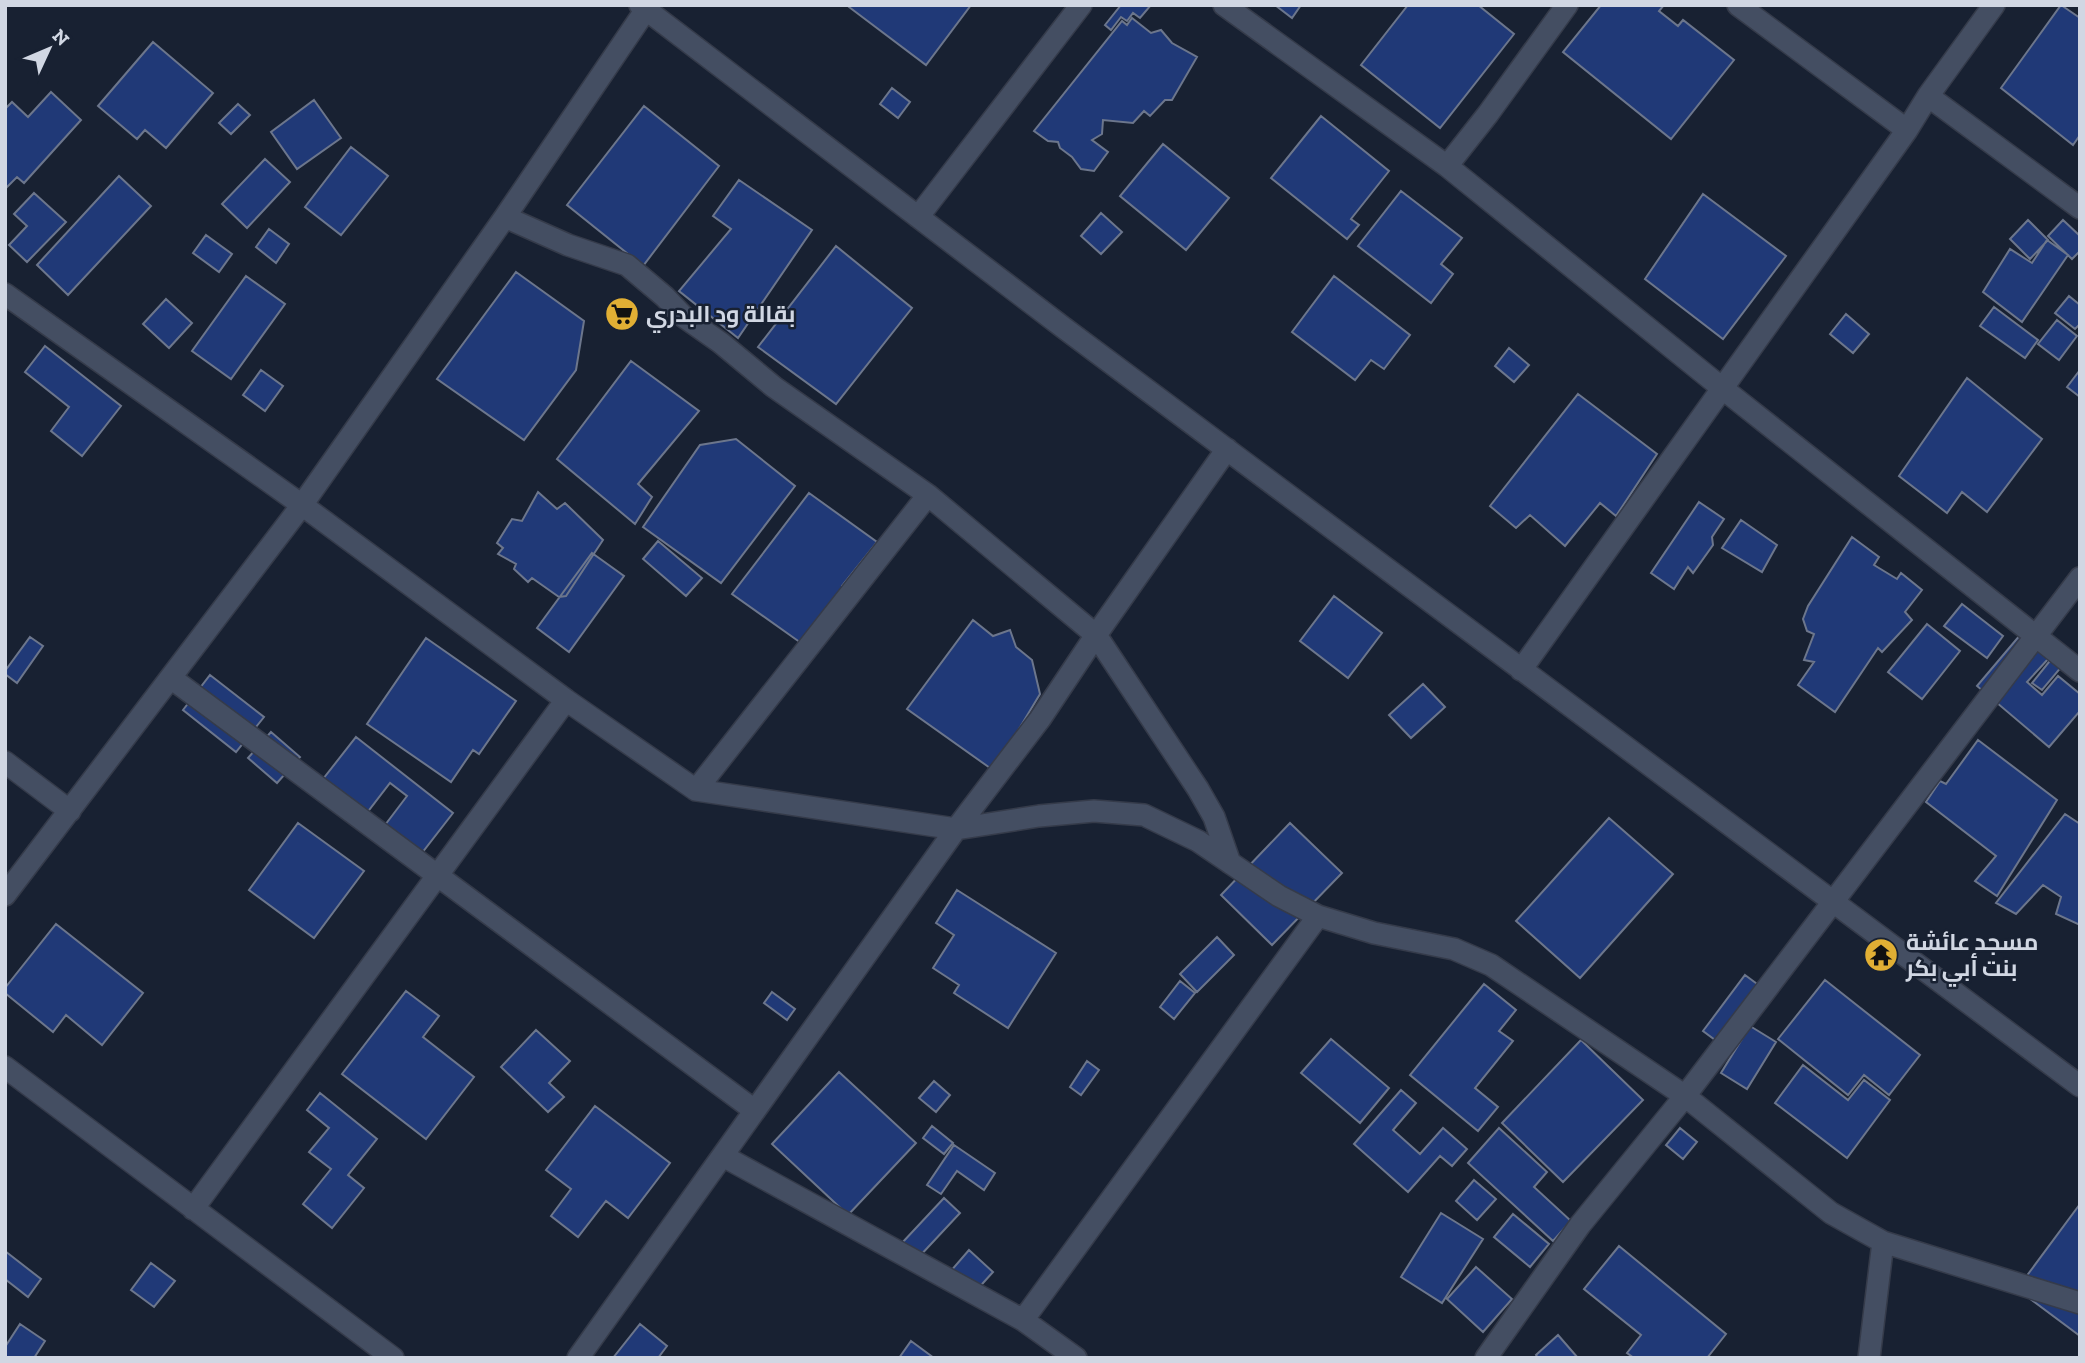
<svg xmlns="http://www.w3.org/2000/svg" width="2085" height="1363" viewBox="0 0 2085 1363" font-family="'Zilla Slab',Cairo,serif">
<rect width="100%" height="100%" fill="#182132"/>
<path fill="#203977" stroke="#6c768c" stroke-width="2" d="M850 5H971L926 65 849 7Z
M1121 5H1151L1140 18 1133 13 1127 21 1121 17 1111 30 1105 25Z
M1275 5H1301L1292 18Z
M1408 5H1478L1514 34 1440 128 1361 65Z
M1601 5H1664L1659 11 1678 26 1683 20 1734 60 1671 139 1563 52Z
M2061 5 2080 18V135L2073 145 2001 88Z
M1132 18 1151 33 1161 30 1172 43 1197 57 1172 100H1165L1150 116 1144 111 1133 123 1103 120 1102 134 1092 140 1108 152 1094 171 1081 169 1072 157 1060 148 1058 142 1048 141 1034 131 1122 21 1127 25Z
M153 42 213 93 166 148 145 130 137 139 98 106Z
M892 88 910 102 898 118 880 104Z
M51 92 81 120 24 183 17 177 5 189V109L12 102 28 117Z
M314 100 341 138 297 169 271 132Z
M238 104 250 115 231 134 219 123Z
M644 106 719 166 643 266 567 205Z
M1321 116 1389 171 1351 219 1359 225 1347 239 1271 178Z
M1163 144 1229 198 1186 250 1120 196Z
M351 147 388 176 341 235 305 207Z
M265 159 290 182 247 228 222 204Z
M119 176 151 206 68 295 37 265Z
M739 180 812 230 738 338 679 291 731 229 713 216Z
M1401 191 1462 238 1441 264 1453 274 1431 303 1358 246Z
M34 193 66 222 27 262 9 245 27 226 14 214Z
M1703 194 1786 256 1723 339 1645 279Z
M1101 213 1122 232 1101 254 1081 236Z
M2028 220 2048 240 2030 259 2010 239Z
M2063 220 2080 236V251L2072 259 2048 236Z
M269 229 289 244 276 263 256 247Z
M206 235 232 254 219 272 193 253Z
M2047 240 2068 255 2022 322 1983 292 2010 249 2032 263Z
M836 246 912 308 836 404 758 347Z
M516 272 584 321 576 370 524 440 437 379Z
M246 276 285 304 231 379 192 351Z
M1334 276 1410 335 1384 369 1371 360 1355 380 1292 332Z
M2069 296 2080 305V324L2075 329 2055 313Z
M166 299 192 323 169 348 143 324Z
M1994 307 2038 340 2025 358 1980 326Z
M1846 314 1869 334 1853 353 1830 334Z
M2057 320 2077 336 2059 360 2038 344Z
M45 346 121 406 82 456 51 431 69 407 25 372Z
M1509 348 1529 365 1514 382 1495 366Z
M631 361 699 411 638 484 652 497 635 524 557 459Z
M261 370 283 386 265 411 243 395Z
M2080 370V397L2067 387Z
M1967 378 2042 439 1987 512 1962 492 1947 513 1899 476Z
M1578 394 1657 454 1616 516 1600 503 1565 546 1530 515 1516 528 1490 506Z
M736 439 795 486 721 583 643 527 700 445Z
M538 492 557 509 565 503 603 540 566 596 559 597 532 578 528 582 514 569 516 564 498 554 503 548 497 543 512 519 522 521Z
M809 493 877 542 842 586 847 597 808 648 732 594Z
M1699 502 1724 519 1712 537 1713 545 1693 573 1688 567 1674 589 1651 573Z
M1741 520 1777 545 1762 572 1722 548Z
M1852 537 1879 557 1874 565 1897 579 1901 573 1922 590 1905 612 1912 620 1882 652 1878 648 1835 712 1798 685 1814 662 1804 660 1814 634 1807 631 1803 619 1808 606Z
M658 541 702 578 686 596 643 559Z
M592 553 624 576 569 652 537 628Z
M1334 596 1382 633 1348 678 1300 641Z
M1962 604 2003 636 1987 658 1944 626Z
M973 620 993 636 1010 630 1016 647 1032 660 1040 694 1016 734 990 768 907 709Z
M1927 624 1960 651 1922 699 1888 672Z
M2021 634 2049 658 2027 682 2042 695 2058 676 2080 694V711L2049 747 1977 686Z
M30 637 43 646 17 683 5 674V671Z
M426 638 516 701 479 754 473 750 451 782 367 724Z
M2053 657 2063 665 2042 690 2032 683Z
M210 675 264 717 236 752 183 710Z
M1423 684 1445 707 1411 738 1389 715Z
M271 732 300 757 277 783 248 758Z
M356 737 453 813 418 858 382 829 407 796 390 783 356 827 312 793Z
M1978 740 2057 800 1997 896 1975 881 1996 856 1926 802 1940 781 1946 784Z
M2065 814 2080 824V925L2056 914 2061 897 2043 885 2016 914 1996 903Z
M1609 818 1673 874 1580 978 1516 921Z
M298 823 364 871 314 938 249 890Z
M1290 823 1342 873 1272 945 1221 895Z
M957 890 1056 953 1008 1028 954 993 959 985 933 968 954 935 936 923Z
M56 924 143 993 102 1045 66 1015 53 1032 5 993V988Z
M1217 937 1234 955 1197 992 1180 974Z
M1745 975 1772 995 1730 1051 1703 1031Z
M1825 980 1920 1055 1889 1095 1864 1075 1848 1095 1778 1039Z
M1180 981 1195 993 1174 1019 1160 1007Z
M1484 984 1516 1010 1499 1031 1513 1041 1475 1088 1498 1107 1478 1131 1410 1075Z
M406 991 439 1016 423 1037 474 1077 426 1139 342 1074Z
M772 992 795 1009 787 1020 764 1003Z
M1750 1026 1776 1042 1747 1089 1721 1073Z
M536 1030 570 1061 549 1083 564 1097 548 1112 501 1067Z
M1331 1039 1389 1088 1360 1123 1301 1073Z
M1581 1040 1643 1100 1563 1182 1502 1123Z
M1087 1061 1099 1070 1081 1095 1070 1087Z
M1803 1065 1848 1100 1864 1080 1890 1100 1847 1158 1775 1103Z
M839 1072 916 1143 848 1215 772 1144Z
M934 1081 950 1095 936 1112 919 1098Z
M1401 1090 1416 1103 1393 1130 1420 1154 1443 1128 1467 1149 1452 1166 1440 1156 1408 1192 1354 1144Z
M320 1093 377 1139 348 1175 364 1188 332 1228 303 1204 331 1169 309 1152 329 1128 307 1110Z
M595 1106 670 1163 628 1218 606 1201 578 1237 551 1216 571 1189 546 1170Z
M932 1126 953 1143 944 1154 923 1138Z
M1499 1128 1547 1172 1534 1187 1571 1221 1553 1241 1468 1163Z
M1680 1128 1697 1142 1683 1159 1666 1145Z
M954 1145 995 1173 984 1190 957 1171 941 1194 927 1185Z
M1474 1180 1496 1199 1477 1220 1456 1201Z
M944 1198 960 1213 917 1259 901 1244Z
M2080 1204V1336L2017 1289Z
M1441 1213 1483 1239 1442 1303 1401 1277Z
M1513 1214 1549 1244 1530 1267 1494 1237Z
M1619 1246 1726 1334 1707 1358H1634L1627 1353 1641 1335 1584 1289Z
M969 1250 993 1272 974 1293 950 1272Z
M5 1251 41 1279 28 1297 5 1279Z
M151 1263 175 1281 154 1307 131 1290Z
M1476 1267 1512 1299 1483 1332 1447 1299Z
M20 1324 45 1341 34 1358H5V1347Z
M640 1324 667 1346 658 1358H613Z
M1558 1335 1578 1358H1538L1536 1355Z
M911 1341 934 1358H899Z"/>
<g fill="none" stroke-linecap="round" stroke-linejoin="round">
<g stroke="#353b4a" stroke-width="24">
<path id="minor" d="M640 5 1064 328 2080 1086
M1224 5 1447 166 1722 388 2080 671
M1738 5 1907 130
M1928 96 2080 208
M1447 166 1488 114 1567 5
M505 217 568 245 627 265 665 297 684 317 721 343 774 387 928 495 1096 635 1198 789 1214 817 1230 863
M918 217 1081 5
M5 294 302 505 566 700 696 790 956 829 1039 816 1094 811 1144 815 1198 841 1279 896 1318 916 1374 933 1454 949 1491 965 1685 1096 1831 1213 1883 1242 2080 1303
M1521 670 1907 130 1928 96 1994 5
M171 678 754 1110
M5 762 70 811
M696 790 928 495
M5 895 302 505 505 217 649 5
M5 1067 393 1358
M723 1156 1023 1320 1076 1358
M193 1209 566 700
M1023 1320 1318 916
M578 1358 956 829 1040 719 1096 635 1227 449
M1486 1358 1580 1225 1685 1096 2080 578
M1869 1358 1883 1242"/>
</g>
<use href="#minor" stroke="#444e62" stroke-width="21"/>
</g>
<defs>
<g id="supermarket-disc" transform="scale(1.75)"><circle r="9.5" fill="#e1af34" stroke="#182132"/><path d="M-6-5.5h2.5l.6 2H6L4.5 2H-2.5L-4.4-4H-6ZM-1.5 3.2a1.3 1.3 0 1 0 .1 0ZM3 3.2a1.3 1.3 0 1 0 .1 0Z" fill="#111"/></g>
<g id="temple-disc" transform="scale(1.75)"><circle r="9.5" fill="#e1af34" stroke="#182132"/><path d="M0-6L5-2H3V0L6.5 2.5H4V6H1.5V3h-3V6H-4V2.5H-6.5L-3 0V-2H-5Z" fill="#111"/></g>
</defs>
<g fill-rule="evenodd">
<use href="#supermarket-disc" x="622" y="314"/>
<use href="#temple-disc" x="1881" y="955"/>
</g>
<g text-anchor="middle" stroke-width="5" stroke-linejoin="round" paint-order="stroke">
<g font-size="23" font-weight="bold" fill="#d1d7e3" stroke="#182132" text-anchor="start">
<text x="646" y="322">بقالة ود البدري</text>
<text x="1906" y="950">مسجد عائشة<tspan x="1906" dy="26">بنت أبي بكر</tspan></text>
</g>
</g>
<rect width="2085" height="1363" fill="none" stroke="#d1d7e3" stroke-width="14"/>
<g transform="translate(49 49) rotate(46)" stroke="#182132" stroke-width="5" paint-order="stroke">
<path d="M0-5L12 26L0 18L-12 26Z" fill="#d1d7e3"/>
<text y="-10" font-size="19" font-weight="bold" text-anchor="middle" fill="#d1d7e3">N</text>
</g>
</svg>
